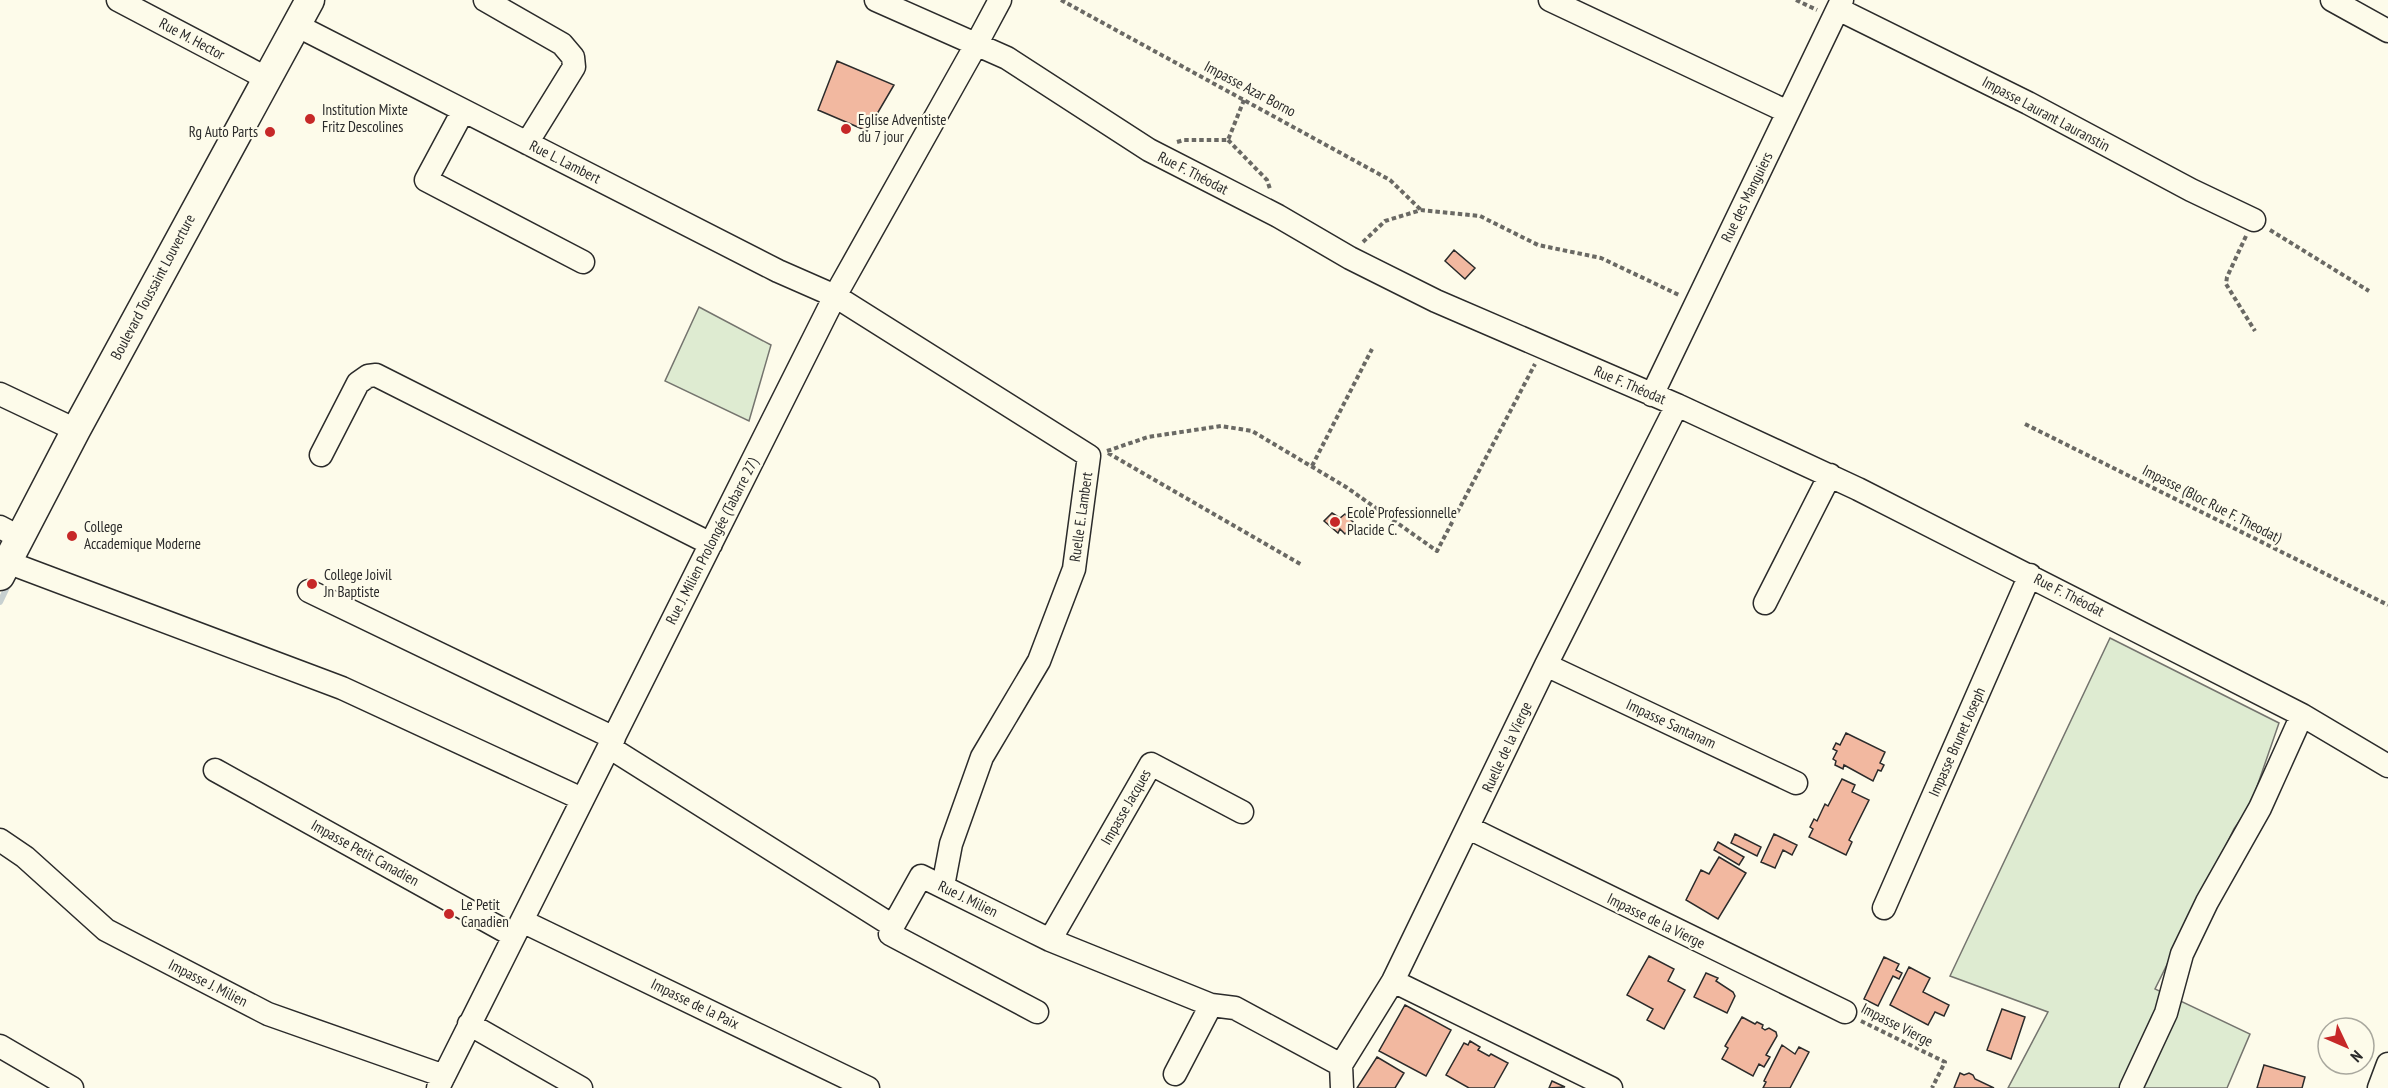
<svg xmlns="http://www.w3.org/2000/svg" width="2388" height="1088" viewBox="0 0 2388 1088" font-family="'PT Sans Narrow',sans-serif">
<rect width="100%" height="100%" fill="#fdfbea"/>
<path fill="#deebd1" stroke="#74746e" stroke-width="1.5" d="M699 307 771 345 749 421 665 381Z
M2110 638 2279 723 2251 804 2234 829 2155 989 2250 1034 2227 1088H2008L2048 1012 1950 976Z"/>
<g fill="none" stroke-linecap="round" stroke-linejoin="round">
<path stroke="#c7d0d0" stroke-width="6" d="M0 602 10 581"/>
</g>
<path fill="#f2b8a0" stroke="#2b2b2b" stroke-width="1.5" d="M837 61 894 85 867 131 818 110Z
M1454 250 1475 268 1465 279 1445 261Z
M1332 513 1340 518 1345 514 1355 524 1345 534 1340 529 1338 533 1324 521Z
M1846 733 1885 752 1880 763 1884 765 1881 771 1878 770 1873 781 1844 765 1843 769 1835 765 1836 761 1833 759 1837 751 1833 749 1836 743 1840 745Z
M1842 779 1855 785 1852 792 1869 800 1849 840 1852 842 1846 855 1809 837 1813 829 1810 827 1814 819 1817 821 1825 804 1828 806Z
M1735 834 1761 847 1757 856 1731 843Z
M1774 834 1797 845 1792 855 1783 850 1775 868 1761 862Z
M1718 842 1744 857 1739 865 1714 850Z
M1719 857 1746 873 1718 919 1686 900 1701 870 1709 874Z
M1649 956 1674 969 1668 981 1685 990 1664 1029 1647 1020 1653 1009 1627 995Z
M1884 957 1899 964 1896 970 1902 973 1899 979 1893 976 1878 1006 1864 999Z
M1909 967 1930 978 1923 992 1949 1005 1944 1016 1935 1012 1928 1025 1890 1005Z
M1706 973 1718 978 1716 981 1733 992 1735 996 1727 1013 1694 997Z
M1405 1005 1451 1030 1426 1076 1379 1051Z
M2002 1009 2025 1017 2011 1059 1987 1050Z
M1742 1017 1755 1024 1757 1022 1763 1025 1762 1028 1765 1030 1769 1028 1776 1032 1777 1036 1766 1055 1770 1057 1764 1067 1759 1064 1753 1076 1722 1059 1728 1048 1725 1046Z
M1470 1041 1480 1047 1478 1050 1489 1056 1491 1054 1508 1063 1494 1088H1469L1446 1075 1464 1043 1468 1045Z
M1782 1045 1795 1054 1799 1047 1809 1052 1790 1088H1763L1766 1082 1764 1081Z
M1377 1057 1404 1073 1395 1088H1357Z
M2264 1065 2305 1077 2302 1088H2257Z
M1960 1073 1964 1075 1969 1073 1973 1075 1975 1079 1994 1088H1954Z
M1552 1081 1565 1087 1549 1088Z"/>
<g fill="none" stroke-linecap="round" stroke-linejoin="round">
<g stroke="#2b2b2b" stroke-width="25">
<path id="minor" d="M118 0 266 78
M485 0 562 44 573 57 574 67 527 143
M876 0 1007 58 1149 150 1278 216 1350 258 1436 301 1677 405 1858 489 2302 715 2388 766
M1550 0 1788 112
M2332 0 2388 31
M1838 9 2028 103 2191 190 2254 220
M296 25 778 271 835 296 1089 456 1074 569 1039 661 982 757 951 844 943 886
M463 111 426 180 583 262
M0 394 76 430
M1652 395 1842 0
M321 455 358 383 368 376 376 375 711 544
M0 527 19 537
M7 562 342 688 582 799
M309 591 614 738
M1765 603 1830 475
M1546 665 1796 783
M609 747 893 926 921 876 1050 940 1211 1005 1235 1008 1341 1065
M215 770 514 936
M1469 828 1845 1012
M0 840 25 857 106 930 268 1014 444 1076
M1884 908 2030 575
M522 921 868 1088
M893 926 890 934 1037 1012
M1050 940 1151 764 1242 812
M1393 981 1611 1088
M469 1024 581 1088
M0 1046 72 1088
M1175 1074 1211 1005
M438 1088 835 296 977 43 1000 0
M1342 1088 1341 1065 1393 981 1546 665 1677 405
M2131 1088 2166 1013 2182 954 2207 902 2260 808 2302 715
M2379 1088 2388 1064"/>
</g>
<g stroke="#2b2b2b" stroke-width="31">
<path id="major" d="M0 576 76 430 310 0"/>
</g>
<path stroke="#6a6964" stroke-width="4" stroke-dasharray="4.5 3" stroke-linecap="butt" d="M1061 0 1390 180 1421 210
M1796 0 1817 10
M1228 140 1267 180 1270 189
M1177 142 1184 140H1228L1244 100
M2270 230 2369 291
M2246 236 2227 277 2226 284 2255 331
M1363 242 1385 221 1421 210 1480 216 1538 245 1601 258 1679 295
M2025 424 2388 605
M1107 451 1148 437 1221 426 1252 431 1346 487 1437 551 1535 364
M1108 453 1302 565
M1312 466 1372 349
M1861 1021 1945 1062 1932 1088"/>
<use href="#minor" stroke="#fdfbea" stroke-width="22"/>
<use href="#major" stroke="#fdfbea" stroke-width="28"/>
</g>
<g fill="#c62828" stroke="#fdfbea" stroke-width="2">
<circle cx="310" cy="119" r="6"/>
<circle cx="846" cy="129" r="6"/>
<circle cx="270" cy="132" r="6"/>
<circle cx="1335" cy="522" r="6"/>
<circle cx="72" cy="536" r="6"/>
<circle cx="312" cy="584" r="6"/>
<circle cx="449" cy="914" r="6"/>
</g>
<g text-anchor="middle" stroke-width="4.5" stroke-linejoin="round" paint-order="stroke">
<g font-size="15" fill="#2b2b2b" stroke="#fdfbea">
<text transform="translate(192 39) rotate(28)" y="5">Rue M. Hector</text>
<text transform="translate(1250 89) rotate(28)" y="5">Impasse Azar Borno</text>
<text transform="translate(2046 114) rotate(28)" y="5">Impasse Laurant Lauranstin</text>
<text transform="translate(565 162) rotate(27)" y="5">Rue L. Lambert</text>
<text transform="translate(1193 173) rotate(27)" y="5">Rue F. Théodat</text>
<text transform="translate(1747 197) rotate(-64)" y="5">Rue des Manguiers</text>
<text transform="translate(153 287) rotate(-62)" y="5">Boulevard Toussaint Louverture</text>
<text transform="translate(1630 385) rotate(23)" y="5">Rue F. Théodat</text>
<text transform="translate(2212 504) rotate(27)" y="5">Impasse (Bloc Rue F. Theodat)</text>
<text transform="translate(1081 517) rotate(-82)" y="5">Ruelle E. Lambert</text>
<text transform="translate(712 541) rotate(-63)" y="5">Rue J. Milien Prolongée (Tabarre 27)</text>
<text transform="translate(2069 595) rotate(27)" y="5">Rue F. Théodat</text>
<text transform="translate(1671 724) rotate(25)" y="5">Impasse Santanam</text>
<text transform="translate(1957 742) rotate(-66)" y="5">Impasse Brunet Joseph</text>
<text transform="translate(1507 747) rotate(-65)" y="5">Ruelle de la Vierge</text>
<text transform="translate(1126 807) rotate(-60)" y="5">Impasse Jacques</text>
<text transform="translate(365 853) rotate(29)" y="5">Impasse Petit Canadien</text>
<text transform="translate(968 899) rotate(26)" y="5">Rue J. Milien</text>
<text transform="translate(1656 921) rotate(26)" y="5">Impasse de la Vierge</text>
<text transform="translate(208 983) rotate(27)" y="5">Impasse J. Milien</text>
<text transform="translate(695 1004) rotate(26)" y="5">Impasse de la Paix</text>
<text transform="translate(1897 1025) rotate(27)" y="5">Impasse Vierge</text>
</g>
<g font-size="15" fill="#2b2b2b" stroke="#fdfbea" text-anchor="start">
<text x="322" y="115">Institution Mixte<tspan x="322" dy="17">Fritz Descolines</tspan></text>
<text x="858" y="125">Eglise Adventiste<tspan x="858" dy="17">du 7 jour</tspan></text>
<text x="258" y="137" text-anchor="end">Rg Auto Parts</text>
<text x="1347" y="518">Ecole Professionnelle<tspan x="1347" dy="17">Placide C.</tspan></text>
<text x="84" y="532">College<tspan x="84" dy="17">Accademique Moderne</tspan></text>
<text x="324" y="580">College Joivil<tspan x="324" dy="17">Jn Baptiste</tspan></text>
<text x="461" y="910">Le Petit<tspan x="461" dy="17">Canadien</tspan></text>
</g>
</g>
<g transform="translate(2346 1046) rotate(134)"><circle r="28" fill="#fdfbea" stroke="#a9a89e" stroke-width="1.5"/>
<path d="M0-4.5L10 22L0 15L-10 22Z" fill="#c62828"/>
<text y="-9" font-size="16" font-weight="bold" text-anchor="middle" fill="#2b2b2b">N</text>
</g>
</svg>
